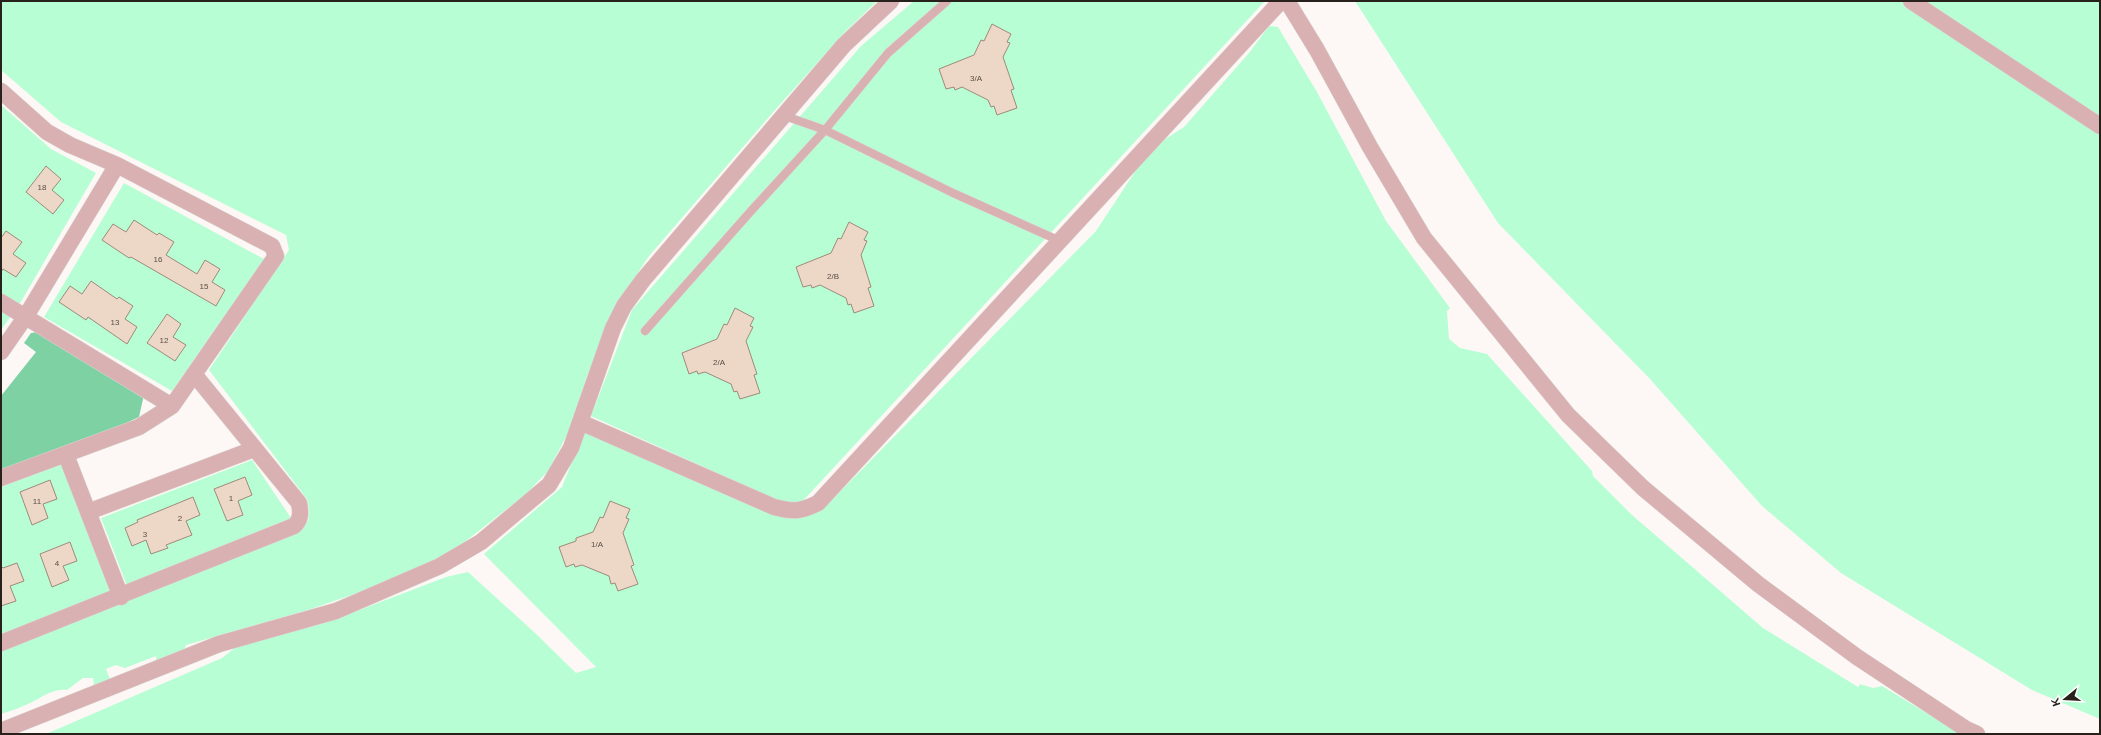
<svg xmlns="http://www.w3.org/2000/svg" width="2101" height="735" viewBox="0 0 2101 735" font-family="Arial,sans-serif">
<rect width="100%" height="100%" fill="#fdf8f5"/>
<path fill="#b7fed4" d="M1 1H877L845 32 775 110 649 256 611 313 586 379 576 418 548 471 526 494 462 544 439 558 360 592 308 610 186 645 184 650 156 661V656L125 668 116 665 106 669 110 679 94 685 93 678H83L67 690C52 688 42 698 28 704 20 708 10 711 1 714V651L303 529C311 519 310 511 307 499L209 370 289 250 286 235 61 122 1 70Z
M914 1H1265L800 504 788 505 591 416 632 310 861 46Z
M1355 1H2100V719L2032 690 1841 573 1762 506 1650 379 1498 223Z
M1269 26 1278 27 1317 92 1386 221 1450 308 1447 311 1449 339 1460 348 1487 354 1592 471 1593 476 1632 515 1763 628 1858 687 1860 684 1873 688 1882 686 1961 734H46L222 658 236 647 328 622 446 577 468 572 534 632 576 673 596 667 484 554 562 487 584 432 747 504 795 519 824 508 1096 231 1150 149 1184 127 1249 53Z
M1 105 51 149 96 173 19 305 1 293Z
M124 183 264 259 172 391 44 317Z
M1 311 11 316 1 330Z
M252 460 291 518 127 586 101 518Z
M63 464 112 594 1 634V487Z"/>
<path fill="#7ed1a3" d="M37 332 141 391 143 399 139 417 95 438 1 471V396L36 352 24 343 31 333Z"/>
<path fill="#edd7c6" stroke="#9e8a7a" d="M992 24 1011 34 1007 42 1010 43 1003 57 1014 89 1011 90 1017 108 997 115 994 106 991 107 988 100 962 87 955 90 954 87 946 89 939 69 974 55 981 40 984 41Z
M46 166 61 179 52 190 64 200 53 214 26 192Z
M134 220 157 235 159 233 174 242 166 255 197 274 205 260 220 269 212 282 225 290 216 306 131 257 129 258 102 240 113 224 126 232Z
M849 222 868 232 864 240 867 241 861 255 871 287 868 288 874 306 854 313 851 304 848 305 846 298 820 285 812 288 811 285 803 287 796 267 831 253 838 238 841 239Z
M6 231 22 242 13 254 26 263 16 277 3 269 1 272V238Z
M91 281 117 299 119 297 133 306 125 319 137 327 127 344 88 317 86 320 59 302 70 286 82 294Z
M735 308 754 318 750 326 753 327 746 341 757 374 754 375 760 393 740 399 737 391 734 392 731 384 705 372 698 374 697 371 689 374 682 353 717 339 724 324 727 325Z
M167 314 181 324 173 337 186 345 175 361 147 343Z
M245 477 252 495 238 501 243 515 227 521 214 489Z
M50 480 57 499 43 504 48 518 32 525 20 492Z
M193 497 200 515 186 521 192 535 166 545 168 548 151 554 146 540 132 546 125 528 138 522 137 520Z
M610 501 630 509 626 518 629 519 623 533 634 565 631 566 638 584 618 591 615 583 611 584 609 576 582 565 575 567 574 564 566 567 559 547 576 541V538L593 532 600 517 603 518Z
M70 542 77 561 63 566 69 580 52 587 40 554Z
M17 563 24 581 10 586 16 601 1 606V566L3 568Z"/>
<g fill="none" stroke-linecap="round" stroke-linejoin="round">
<g stroke="#dbd5d2" stroke-width="9">
<path id="lane" d="M785 116 825 130 953 193 1060 241
M645 331 751 211 825 130 888 53 947 1"/>
</g>
<g stroke="#dbd5d2" stroke-width="17">
<path id="street" d="M1287 1 1317 50 1370 147 1424 238 1568 415 1643 488 1758 584 1857 657 1966 729 1977 734
M1911 1 2100 126
M1 91 47 132 70 145 117 165 272 246 276 256 172 406 139 427 1 478
M1 302 172 406
M1 352 26 316 117 165
M580 422 774 507C793 512 800 512 818 503L1281 1
M66 455 121 597
M88 512 254 449
M1 643 294 526C301 520 301 513 299 503L194 374
M1 731 219 644 336 611 440 566 481 542 549 485 571 448 613 328 624 306 643 280 844 45 891 1"/>
</g>
<use href="#lane" stroke="#d9b1b2" stroke-width="8"/>
<use href="#street" stroke="#d9b1b2" stroke-width="16"/>
</g>
<g text-anchor="middle" stroke-width="4" stroke-linejoin="round" paint-order="stroke">
<g font-size="8" fill="#594e45">
<text x="976" y="81">3/A</text>
<text x="42" y="190">18</text>
<text x="158" y="262">16</text>
<text x="833" y="279">2/B</text>
<text x="204" y="289">15</text>
<text x="115" y="325">13</text>
<text x="164" y="343">12</text>
<text x="719" y="365">2/A</text>
<text x="231" y="501">1</text>
<text x="37" y="504">11</text>
<text x="180" y="521">2</text>
<text x="145" y="537">3</text>
<text x="597" y="547">1/A</text>
<text x="57" y="566">4</text>
</g>
</g>
<rect width="2101" height="735" fill="none" stroke="#28201a" stroke-width="4"/>
<g transform="translate(2065 699) rotate(252)" stroke="#ffffff" stroke-width="3" paint-order="stroke">
<path d="M0-3L7 15L0 10L-7 15Z" fill="#28201a"/>
<text y="-6" font-size="11" font-weight="bold" text-anchor="middle" fill="#28201a">K</text>
</g>
</svg>
